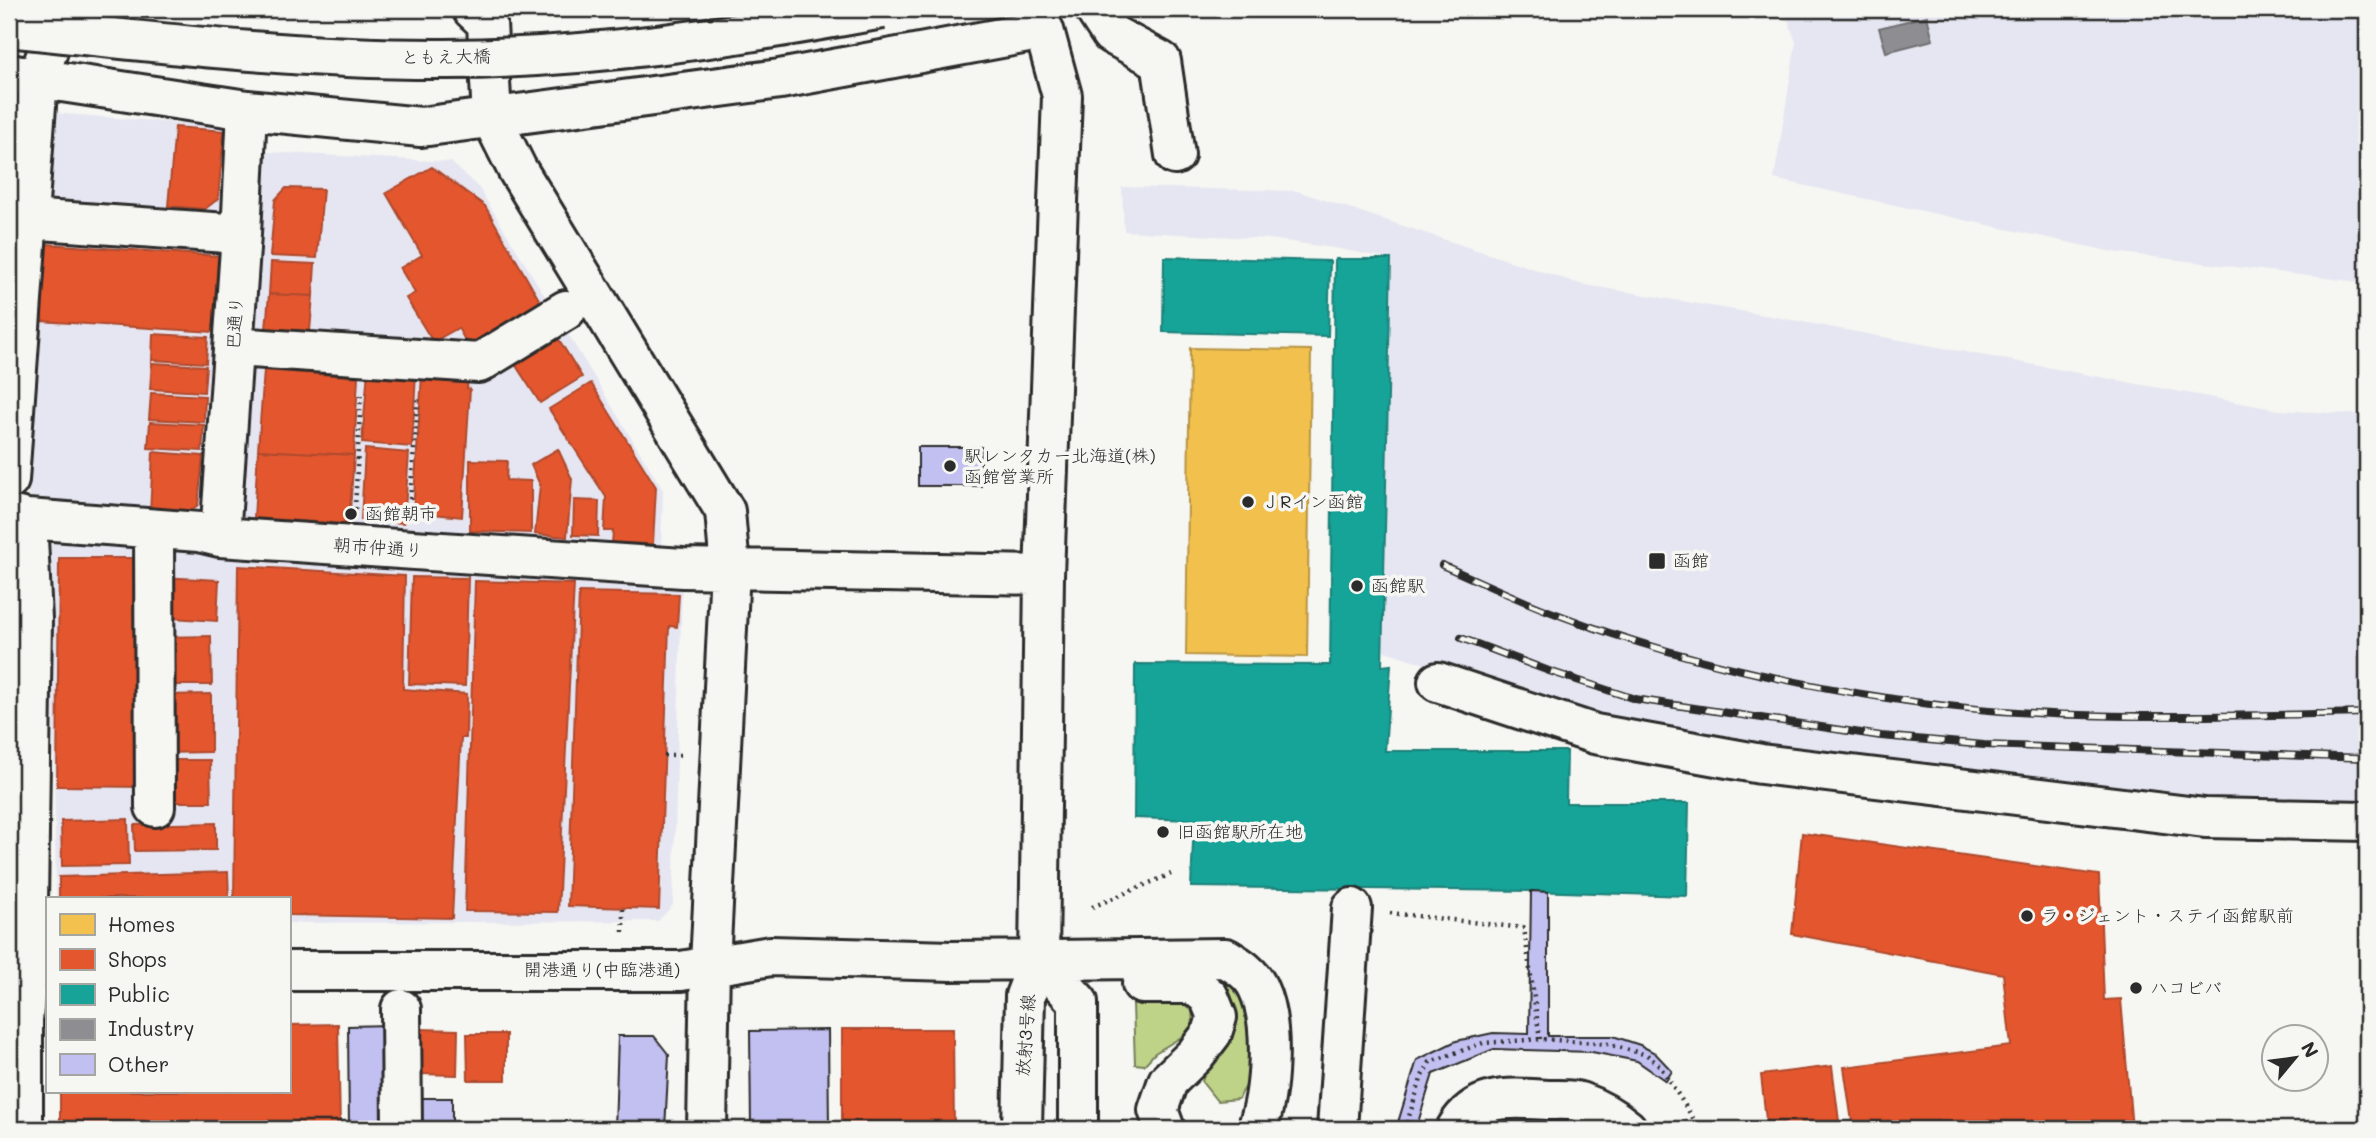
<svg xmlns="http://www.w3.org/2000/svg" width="2376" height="1138" viewBox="0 0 2376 1138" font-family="Mali,'Klee One',sans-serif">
<rect width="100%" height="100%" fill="#f6f6f2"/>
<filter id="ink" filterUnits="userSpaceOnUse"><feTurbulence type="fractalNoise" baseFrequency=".0143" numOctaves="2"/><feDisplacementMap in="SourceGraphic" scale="14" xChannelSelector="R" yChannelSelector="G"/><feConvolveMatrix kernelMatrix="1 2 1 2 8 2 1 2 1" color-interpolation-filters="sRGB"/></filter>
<g filter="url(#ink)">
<path fill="#e6e6f2" d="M1784 9H2367V283L2113 252 1774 179 1796 42Z
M54 113 229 127 268 152 451 162 479 188 663 490 661 550 682 584 673 905 658 921 289 923V898H56L52 619 41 618 39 508 28 494Z
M1122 187 1297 191 1580 284 1770 316 2279 410 2367 415V809L2131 794 1706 739 1560 708 1382 650 1391 259 1334 248 1270 239 1124 231Z"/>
<path fill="#bed388" stroke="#747f5a" stroke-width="2" d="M1223 972 1249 999 1251 1078 1238 1099 1217 1101 1202 1082 1208 1062 1235 1030 1231 999 1224 983Z
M1141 1002H1178L1192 1006 1193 1030 1155 1053 1144 1065 1135 1064 1133 1004Z"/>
<path fill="#f2c14e" stroke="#b69444" stroke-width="2" d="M1190 348 1311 350 1307 657 1186 655Z"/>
<path fill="#e4572e" stroke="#ac4a2d" stroke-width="2" d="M175 127 224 131 218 199 205 209 168 206Z
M432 167 485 206 541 303 469 347 458 328 433 342 406 298 415 293 400 268 422 255 386 193Z
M286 188 323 189 317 258 270 256 275 200Z
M45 244 218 256 213 332 40 321Z
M271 262 315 264 313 296 269 294Z
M269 294 313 296 310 331 266 329Z
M553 330 582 377 540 403 511 358Z
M153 334 208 337 206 363 152 360Z
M152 363 206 366 204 392 150 389Z
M264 370 358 377 354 455 258 450Z
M368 370 416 373 412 447 362 443Z
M422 375 468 379 467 388 470 389 462 517 413 512Z
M591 383 656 487 653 544 612 543 613 531H604L606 497 549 409Z
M151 393 205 396 204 422 149 419Z
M150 422 204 425 202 451 148 448Z
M365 449 409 453 404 523 361 520Z
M558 449 572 479 567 537 535 534 540 485 531 465Z
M258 450 354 455 349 524 254 518Z
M153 452 203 456 198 505 185 515 150 514Z
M470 460 507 461 506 480 531 481V533L470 531Z
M574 500 599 501 598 536 573 535Z
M59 558H146L145 787 57 786Z
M238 566 405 576 403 689 467 694 466 738H461L452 918 289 915V898H234Z
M160 577 219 580 217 621 158 617Z
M412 577 468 578 465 686 409 684Z
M475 581 574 584 558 912 465 911Z
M579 592 679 594 677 627 669 626 659 909 568 906Z
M211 636 212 685H162L161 637Z
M211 694V752L164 753 163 695Z
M165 760H210L211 802H166Z
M128 819 129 865 62 866 61 821Z
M216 823V850L135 851 134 825Z
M1802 833 2099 875 2104 1000 2121 999 2132 1129H1853L1844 1067 2011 1046 2003 974 1792 934Z
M228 872 229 898H59V877Z
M338 1024 340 1129H60V1091H289V1025Z
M420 1029 458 1030 457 1075 419 1074Z
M842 1029H953L954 1129H842Z
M467 1034H506V1080H468Z
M1832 1066 1840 1129H1767L1761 1075Z"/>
<path fill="#17a398" stroke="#1d7f77" stroke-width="2" d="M1164 257 1330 261 1328 336 1163 332Z
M1335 259H1391L1382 666 1391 665 1385 751H1567L1566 803H1689L1687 896 1531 891 1191 887 1194 820 1134 818 1135 664 1330 665Z"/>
<path fill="#8d8d92" stroke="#707073" stroke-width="2" d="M1927 16 1933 40 1886 52 1879 28Z"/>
<path fill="#c2bff1" stroke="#2b2b2b" stroke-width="2" d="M918 447H981V486H918Z
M1531 891 1548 892V1036H1613L1640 1045 1655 1053 1672 1071 1666 1081 1637 1061 1592 1052 1494 1049 1433 1074 1416 1129H1396L1417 1060 1456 1041 1493 1033 1529 1034Z
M389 1025 392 1129H349L348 1026Z
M828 1030 829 1129H751L750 1031Z
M618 1036H654L669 1055 665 1129H615Z
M418 1098H452V1128H419Z"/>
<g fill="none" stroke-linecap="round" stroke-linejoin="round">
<g stroke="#2b2b2b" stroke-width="44">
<path id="minor" d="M472 9 487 23 492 119 517 169 725 511 730 569 710 964 707 1129
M1096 11 1111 34 1161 61 1175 155
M9 74 247 110 421 127 780 79 1044 30 1062 96 1044 575 1039 960 1025 996 1022 1129
M27 219 241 234
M234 347 479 363 566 310
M9 480 38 78 63 9
M9 515 27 519 32 619 27 973 23 1020V1129
M27 519 199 532 220 537 683 568 1044 575
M154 529 155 807
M220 537 241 234 247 110
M1438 682 1595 734 1761 764 2205 818 2367 821
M1039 960 1078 1002V1129
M289 971H681L771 956 952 961 1226 958C1239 966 1252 974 1258 988 1275 1023 1270 1094 1257 1129
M1142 984H1193L1209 997 1217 1017 1212 1033 1195 1055 1168 1081 1158 1110 1165 1129
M401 1009 402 1129
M1337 1129 1352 908
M1456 1129C1477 1093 1511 1098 1548 1100 1558 1100 1571 1099 1580 1102 1597 1108 1614 1118 1627 1129"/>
</g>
<path stroke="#2b2b2b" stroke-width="4.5" stroke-dasharray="2 5" stroke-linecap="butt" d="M355 509 361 392
M409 513 418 396
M664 755H684
M1092 907 1171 874
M1390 913 1524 928 1540 1039
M623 932V908
M1405 1129 1422 1076 1430 1062 1483 1043 1542 1039 1608 1044 1647 1055 1660 1066 1700 1129"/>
<use href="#minor" stroke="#f6f6f2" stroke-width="38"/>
<g stroke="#2b2b2b" stroke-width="8">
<path id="rail" d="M1442 565C1481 582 1520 601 1559 615 1664 655 1776 681 1887 698 2045 723 2208 716 2367 713
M1461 638 1549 671 1635 699 1881 736 1984 745 2367 758"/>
</g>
<use href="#rail" stroke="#f6f6f2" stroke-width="5" stroke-dasharray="16" stroke-linecap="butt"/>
<g stroke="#2b2b2b" stroke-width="44" stroke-linecap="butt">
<path id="minor-bridge" d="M9 27C151 42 293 59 436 59 586 60 735 36 882 9"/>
</g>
<use href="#minor-bridge" stroke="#f6f6f2" stroke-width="38"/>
</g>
</g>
<g fill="#2b2b2b" stroke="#f6f6f2" stroke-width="2.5">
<circle cx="950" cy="466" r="7"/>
<circle cx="1248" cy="502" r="7"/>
<circle cx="351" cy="514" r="7"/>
<rect x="1648" y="552" width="18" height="18" rx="3.5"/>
<circle cx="1357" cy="586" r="7"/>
<circle cx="1163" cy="832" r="7"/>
<circle cx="2027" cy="916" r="7"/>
<circle cx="2136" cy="988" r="7"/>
</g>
<g text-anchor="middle" stroke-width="7" stroke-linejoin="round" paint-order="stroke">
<g font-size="18" fill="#2b2b2b" stroke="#f6f6f2">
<text transform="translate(446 57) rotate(-1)" y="6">ともえ大橋</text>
<text transform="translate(235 323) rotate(-86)" y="6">巴通り</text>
<text transform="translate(378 548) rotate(4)" y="6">朝市仲通り</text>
<text x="602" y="976">開港通り(中臨港通)</text>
<text transform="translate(1026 1035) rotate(-86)" y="6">放射3号線</text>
</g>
<g font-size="18" fill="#2b2b2b" stroke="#f6f6f2" text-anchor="start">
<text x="964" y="462">駅レンタカー北海道(株)<tspan x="964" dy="21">函館営業所</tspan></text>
<text x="1262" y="508">ＪRイン函館</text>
<text x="365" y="520">函館朝市</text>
<text x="1673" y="567">函館</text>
<text x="1371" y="592">函館駅</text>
<text x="1177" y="838">旧函館駅所在地</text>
<text x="2041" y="922">ラ・ジェント・ステイ函館駅前</text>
<text x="2150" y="994">ハコビバ</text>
</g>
</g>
<rect width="2376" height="1138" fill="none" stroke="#f6f6f2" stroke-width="35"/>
<rect x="18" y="18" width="2341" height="1103" fill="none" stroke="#2b2b2b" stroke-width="2.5" filter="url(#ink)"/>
<rect x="46" y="897" width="245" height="196" fill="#f6f6f2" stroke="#a5a5a2" stroke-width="2"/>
<rect x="60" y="914" width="35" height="21" fill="#f2c14e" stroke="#a5a5a2" stroke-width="2"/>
<text x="108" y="932" font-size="21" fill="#2b2b2b">Homes</text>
<rect x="60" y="949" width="35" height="21" fill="#e4572e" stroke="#a5a5a2" stroke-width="2"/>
<text x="108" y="967" font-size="21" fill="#2b2b2b">Shops</text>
<rect x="60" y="984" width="35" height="21" fill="#17a398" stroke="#a5a5a2" stroke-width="2"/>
<text x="108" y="1002" font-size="21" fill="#2b2b2b">Public</text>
<rect x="60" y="1019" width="35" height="21" fill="#8d8d92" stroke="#a5a5a2" stroke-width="2"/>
<text x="108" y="1036" font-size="21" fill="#2b2b2b">Industry</text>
<rect x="60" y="1054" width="35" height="21" fill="#c2bff1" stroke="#a5a5a2" stroke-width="2"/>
<text x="108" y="1072" font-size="21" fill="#2b2b2b">Other</text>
<g transform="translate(2295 1058) rotate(61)"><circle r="33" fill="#f6f6f2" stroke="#a5a5a2" stroke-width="2"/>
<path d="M0-5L12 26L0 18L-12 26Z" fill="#2b2b2b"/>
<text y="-10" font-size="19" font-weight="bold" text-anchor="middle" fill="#2b2b2b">N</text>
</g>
</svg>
